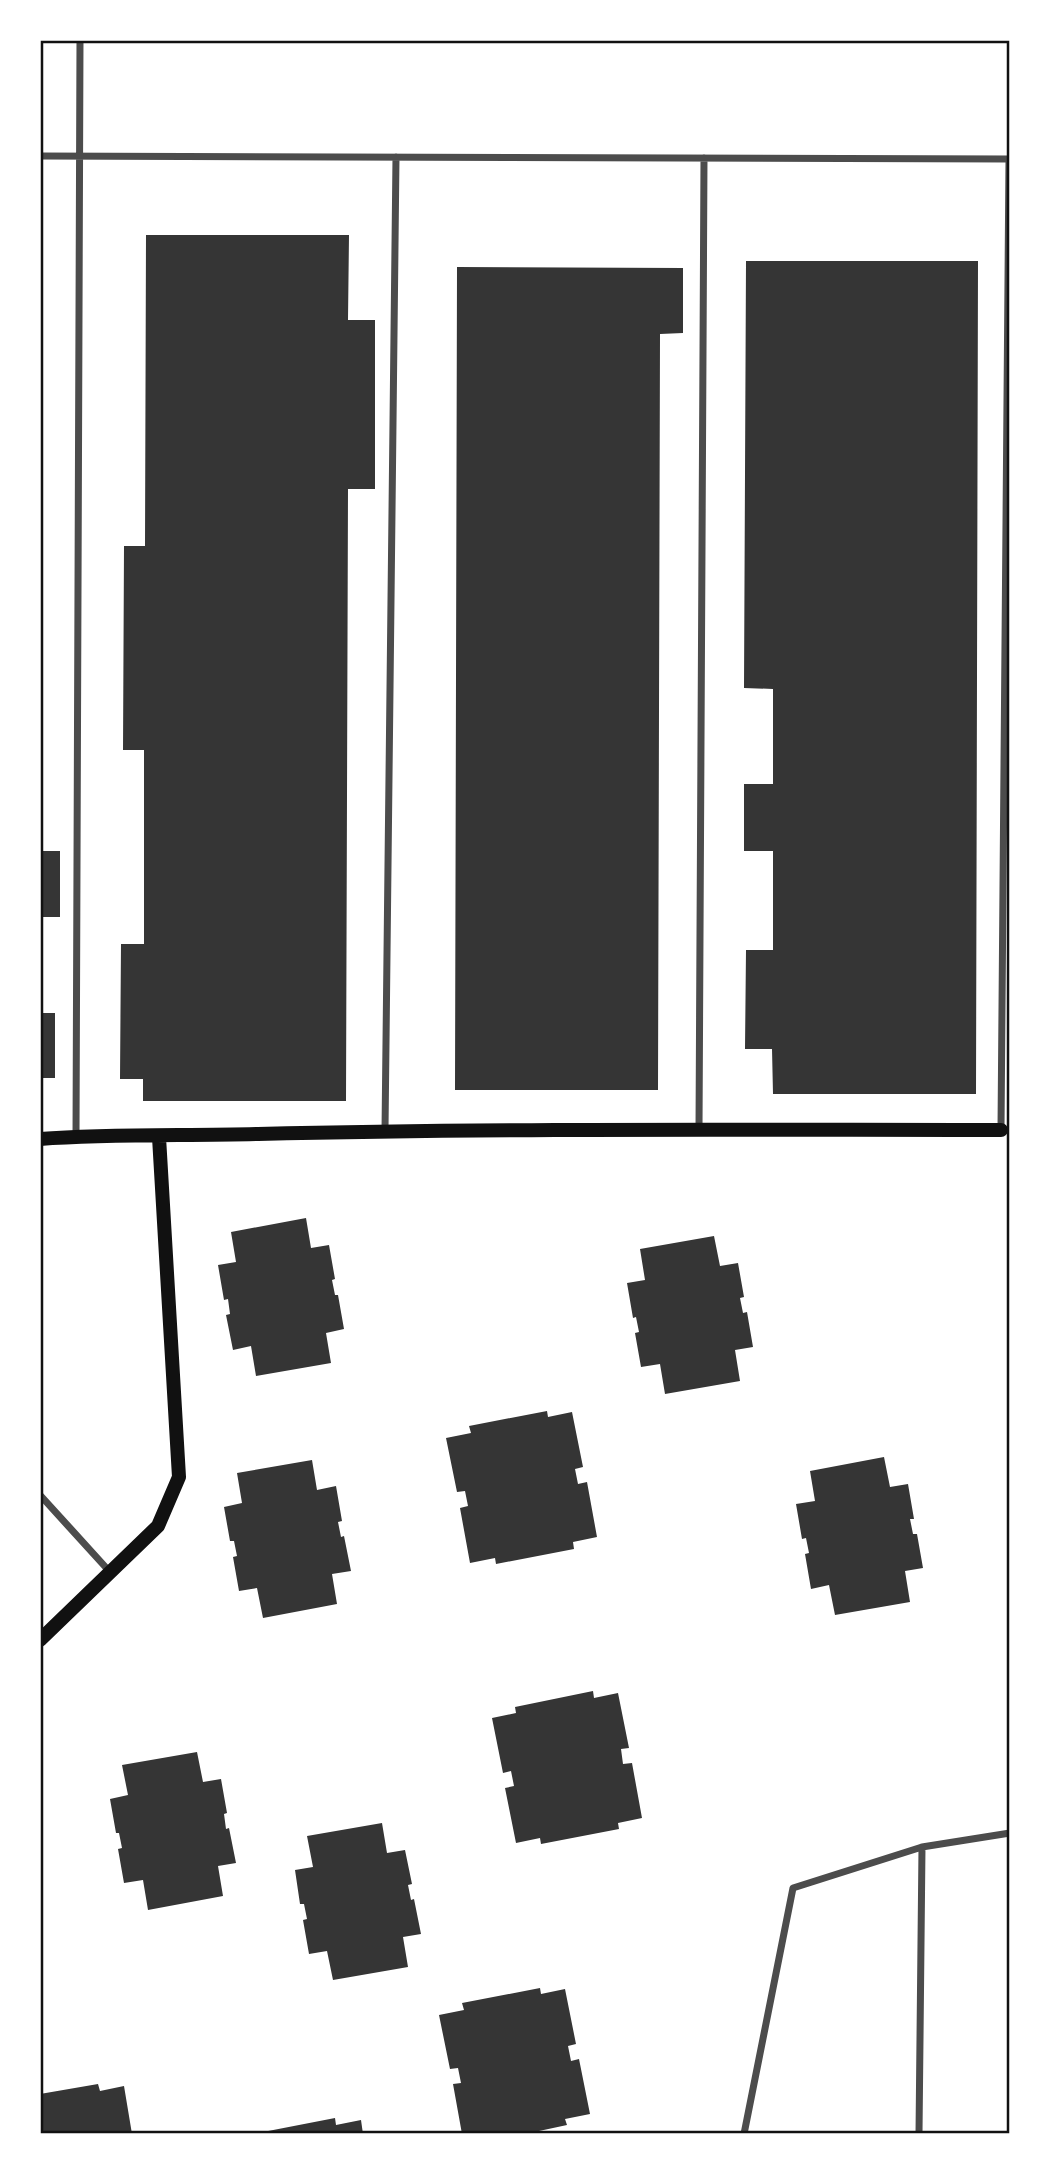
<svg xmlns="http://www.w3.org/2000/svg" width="1050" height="2174" viewBox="0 0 1050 2174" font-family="Jost,sans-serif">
<rect width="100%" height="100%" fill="#fff"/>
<path fill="#353535" d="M146 235H349L348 320H375V489H348L346 1101H143V1079H120L121 944H144V750H123L124 546H145Z
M746 261H978L976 1094H773L772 1049H745L746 950H773V851H744V784H773V689L744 688Z
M457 267 683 268V333L660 334 658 1090H455Z
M40 851H60V917H40Z
M40 1013H55V1078H40Z
M306 1218 311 1248 329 1245 335 1279 332 1280 335 1295H338L344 1329 326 1333 331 1363 256 1376 251 1346 233 1350 226 1315 230 1314 228 1299 224 1300 218 1265 236 1262 231 1232Z
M714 1236 720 1266 738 1263 744 1297 740 1298 743 1313 747 1312 753 1347 735 1350 740 1381 665 1394 660 1364 641 1367 635 1333 639 1332 636 1317 633 1318 627 1283 645 1280 640 1249Z
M547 1411 548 1417 572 1412 583 1467 575 1469 578 1484 587 1482 597 1537 573 1542 574 1549 496 1564 495 1558 470 1563 460 1508 468 1506 465 1491 457 1492 446 1438 471 1433 469 1426Z
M884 1457 890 1487 908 1484 914 1519H910L913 1534H917L923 1568 905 1571 910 1602 835 1615 829 1585 811 1589 805 1554 809 1553 806 1538 802 1539 796 1504 815 1501 810 1471Z
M312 1460 317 1490 336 1486 342 1521 338 1522 341 1537 344 1536 351 1571 332 1574 337 1604 263 1618 257 1588 239 1591 233 1557 237 1556 234 1541H230L224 1507 242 1503 237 1473Z
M593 1691 594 1698 618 1693 629 1748 621 1749 623 1764 632 1763 642 1818 618 1823 619 1829 541 1844 540 1838 516 1843 505 1788 514 1786 511 1771 503 1773 492 1718 516 1713 515 1707Z
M197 1752 203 1782 221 1779 227 1813 224 1814 226 1829 229 1828 236 1863 218 1866 223 1896 148 1910 143 1880 124 1883 118 1849 122 1848 119 1833H116L110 1799 128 1795 122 1765Z
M382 1823 387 1853 405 1850 412 1884 408 1885 411 1900 414 1899 421 1934 403 1937 408 1967 333 1980 327 1951 309 1954 303 1920 307 1919 304 1904H300L295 1870 313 1867 307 1836Z
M540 1988 541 1994 565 1989 576 2044 568 2046 571 2061 579 2059 590 2114 565 2119 567 2125 525 2134H462L453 2084 461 2083 458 2068 450 2069 439 2015 464 2010 462 2003Z
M98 2084 100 2091 124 2086 132 2134H40V2094Z
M335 2118 336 2125 361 2120 363 2134H253Z"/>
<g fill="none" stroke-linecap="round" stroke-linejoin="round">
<path stroke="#4c4c4c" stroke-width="7" d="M40 156 1009 159 1001 1129
M699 1130 704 158
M385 1131 396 157
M76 1137 80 40
M40 1495 110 1572
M744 2134 793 1888 922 1847 1010 1833
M919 2134 922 1847"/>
<path stroke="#111" stroke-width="14" d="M40 1139C112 1134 185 1136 258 1134 505 1128 753 1130 1001 1130
M40 1640 158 1526 179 1477 159 1137"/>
</g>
<rect width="1050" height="2174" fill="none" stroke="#ffffff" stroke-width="84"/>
<rect x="42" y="42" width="966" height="2090" fill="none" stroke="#111" stroke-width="2.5"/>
</svg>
